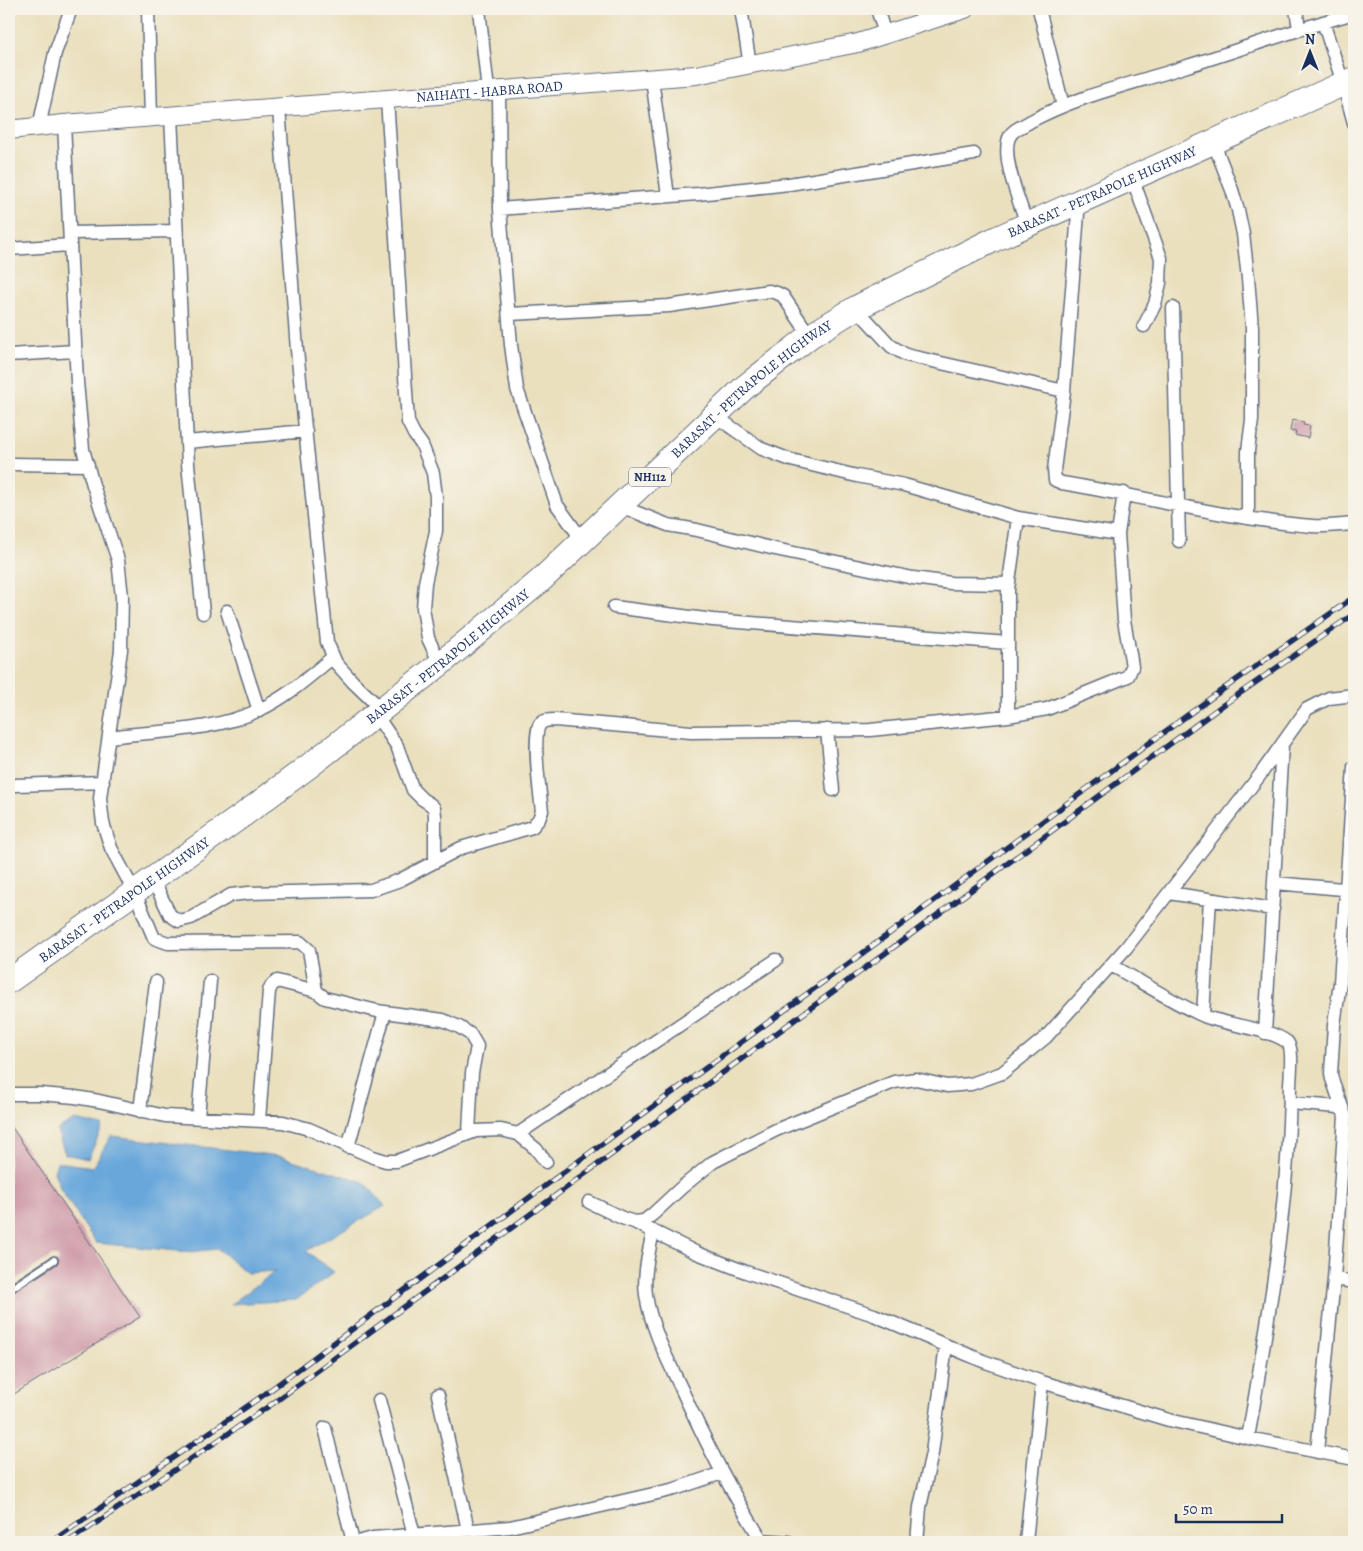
<svg xmlns="http://www.w3.org/2000/svg" width="1363" height="1551" viewBox="0 0 1363 1551" font-family="Alegreya,serif">
<rect width="100%" height="100%" fill="#f7f3e8"/>
<filter id="ink" filterUnits="userSpaceOnUse"><feTurbulence type="fractalNoise" baseFrequency=".02" numOctaves="2"/><feDisplacementMap in="SourceGraphic" scale="10" xChannelSelector="R" yChannelSelector="G"/><feConvolveMatrix kernelMatrix="1 2 1 2 8 2 1 2 1" color-interpolation-filters="sRGB"/></filter>
<filter id="wash" filterUnits="userSpaceOnUse"><feTurbulence type="fractalNoise" baseFrequency=".0096" numOctaves="4" result="noise"/><feDisplacementMap in="SourceGraphic" scale="20" xChannelSelector="R" yChannelSelector="G"/><feGaussianBlur stdDeviation="1.12" result="paint"/><feColorMatrix in="noise" values="0 0 0 0 0 0 0 0 0 0 0 0 0 0 0 0 0 1.4 0 .05"/><feComposite in="paint" operator="in"/></filter>
<g filter="url(#wash)">
<rect width="100%" height="100%" fill="#eae0be"/>
<path fill="#69a7db" stroke="#426b9c" d="M75 1120 103 1126 88 1159 65 1154 57 1130Z
M111 1136 279 1156 364 1182 385 1206 306 1251 334 1272 296 1300 231 1304 276 1271 247 1273 218 1249 188 1252 96 1243 61 1190 54 1172 57 1162 93 1167Z"/>
<g id="blocks">
<path fill="#cc95a5" d="M1292 420 1304 422 1303 425 1310 426 1308 438 1295 435 1296 432 1290 431Z
M9 1123 140 1317 9 1397V1295L57 1264 59 1260 57 1256H52L9 1284Z"/>
</g>
</g>
<g filter="url(#ink)">
<use href="#blocks" fill-opacity="0" stroke="#636d80" stroke-width="1"/>
<g fill="none" stroke-linecap="round" stroke-linejoin="round">
<g stroke="#636d80" stroke-width="9">
<path id="lane" d="M9 1290 54 1260"/>
</g>
<g stroke="#636d80" stroke-width="15">
<path id="street" d="M148 9 151 118
M479 9 488 91
M741 9 750 65
M877 9 885 34
M1039 9 1063 106
M1296 9 1299 29
M1323 22 1343 83 1354 123
M652 79 668 196
M499 91 500 209 511 345 517 389 557 505 583 541
M387 99 408 422 414 434 422 445 433 473 436 497V531L425 583 423 608 428 638 440 664
M279 108 297 350 327 642 336 663 353 682 382 710
M171 116 188 464 203 613
M64 124 77 382 83 449 93 485 118 560 122 597 121 650 100 798 103 823 111 848 135 893 154 938 168 943 300 942 309 950 316 991 325 998 377 1011 443 1020 459 1027 470 1034 477 1046 472 1073 469 1133
M39 127 55 53 71 9
M1213 141 1232 190 1238 210 1243 234 1248 278 1252 328V420L1248 451V517
M1132 177 1161 258 1160 283 1155 304 1144 326
M1079 201 1064 391 1054 470 1055 480 1062 483C1145 497 1228 519 1312 526 1326 527 1340 525 1354 524
M500 209 698 194 789 184 974 154
M1027 224C1021 206 997 149 1012 133 1016 128 1025 125 1031 121 1079 95 1133 84 1184 67 1239 50 1292 31 1347 15H1354
M70 233 176 231
M9 249 70 245
M856 308 891 346 906 355 1064 391
M1173 308 1179 541
M509 314 669 306 769 291 777 293 783 296 810 336
M9 355 75 351
M714 415 762 449 791 460 857 476 904 485 1018 518 1118 534
M187 442 306 431
M9 464 88 465
M620 506 668 525 697 530 775 549 913 578 951 583 1009 584
M614 607 713 620 1008 643
M227 611 259 711
M376 715 397 746 413 790 422 799 430 804 434 808 435 815V861
M1008 716V589L1018 518
M827 730 833 790
M109 737C156 731 216 731 259 710 287 697 310 676 333 657
M16 785 103 782
M153 880 170 915 179 921 191 918 231 895 249 893 371 890 400 880 461 848 532 827 539 819 542 811C540 795 532 735 540 724 544 720 549 720 555 720L691 732 870 730 1008 716 1047 709 1128 676 1132 667 1131 660 1124 620 1118 534 1124 493
M1275 883 1354 890
M1169 893 1273 909
M1111 965C1142 982 1172 1002 1204 1016 1226 1025 1271 1029 1287 1042 1294 1048 1290 1077 1290 1086 1289 1205 1268 1321 1248 1438
M1203 1015 1210 899
M1265 1033 1282 745
M9 1094H41L75 1097 99 1101 165 1116 283 1122 309 1129 373 1157 386 1161H397L476 1131 501 1130 518 1134 536 1149 546 1162
M1290 1103 1338 1107 1343 1110 1345 1116 1334 1279 1317 1452
M1343 1110 1332 1079 1331 1074 1334 1025 1340 983 1354 767
M140 1111 156 982
M198 1117 210 981
M259 1120 269 991 272 985 277 981 316 991
M518 1134 776 960
M348 1147 385 1012
M589 1202 622 1218 634 1222 644 1221 653 1214 681 1188 713 1162 776 1130 894 1082 916 1079 947 1086 971 1084 1002 1073 1046 1037 1126 948 1260 775 1307 709 1329 698 1354 695
M634 1222 697 1253 746 1272 874 1315 983 1361 1042 1382 1169 1420 1248 1438 1354 1459
M653 1231C649 1252 643 1274 646 1295 651 1328 667 1358 681 1388 705 1441 731 1493 763 1542
M1334 1279 1354 1282
M438 1395 468 1530
M379 1400 414 1535
M325 1428 353 1542
M761 1540 789 1542
M358 1542 373 1538 510 1527 675 1489 722 1473
M917 1542 920 1507 932 1453 946 1345
M1026 1542 1042 1382"/>
</g>
<g stroke="#636d80" stroke-width="20">
<g id="secondary">
<path id="s1" d="M9 130 64 124 696 75 858 43 965 9"/>
</g>
</g>
<g stroke="#636d80" stroke-width="26">
<g id="highway">
<path id="s2" d="M9 981 243 815 313 763 440 664 540 581 745 387 810 336 856 308 993 240 1354 79"/>
</g>
</g>
<use href="#lane" stroke="#fff" stroke-width="6"/>
<use href="#street" stroke="#fff" stroke-width="12"/>
<use href="#secondary" stroke="#fff" stroke-width="18"/>
<use href="#highway" stroke="#fff" stroke-width="24"/>
<g stroke="#1b2f5e" stroke-width="5.5">
<path id="rail" d="M51 1542 265 1394 557 1177 1215 695 1354 597
M68 1542 272 1404 1223 705 1354 614"/>
</g>
<use href="#rail" stroke="#f7f3e8" stroke-width="4" stroke-dasharray="11" stroke-linecap="butt"/>
</g>
</g>
<g text-anchor="middle" stroke-width="4" stroke-linejoin="round" paint-order="stroke">
<rect fill="#f7f3e8" stroke="#5d6a87" stroke-width="1" x="629" y="467.5" width="42" height="19" rx="4"/>
<g font-size="12" font-weight="bold" fill="#1b2f5e">
<text x="650" y="481">NH112</text>
</g>
<g font-size="14" fill="#1b2f5e" stroke="#f7f3e8">
<text dy="5" stroke="none"><textPath href="#s1" startOffset="482">NAIHATI - HABRA ROAD</textPath></text>
<text dy="5" stroke="none"><textPath href="#s2" startOffset="1356">BARASAT - PETRAPOLE HIGHWAY</textPath></text>
<text dy="5" stroke="none"><textPath href="#s2" startOffset="951">BARASAT - PETRAPOLE HIGHWAY</textPath></text>
<text dy="5" stroke="none"><textPath href="#s2" startOffset="546">BARASAT - PETRAPOLE HIGHWAY</textPath></text>
<text dy="5" stroke="none"><textPath href="#s2" startOffset="141">BARASAT - PETRAPOLE HIGHWAY</textPath></text>
</g>
</g>
<rect width="1363" height="1551" fill="none" stroke="#f7f3e8" stroke-width="30"/>
<g transform="translate(1310 52)" stroke="#f7f3e8" stroke-width="4" paint-order="stroke">
<path d="M0-4L9 19L0 12L-9 19Z" fill="#1b2f5e"/>
<text y="-8" font-size="14" font-weight="bold" text-anchor="middle" fill="#1b2f5e">N</text>
</g>
<path d="M1176 1514v8h106v-8" fill="none" stroke="#1b2f5e" stroke-width="2.5"/>
<text x="1183" y="1514" font-size="15" fill="#1b2f5e" stroke="#f7f3e8" stroke-width="4" paint-order="stroke">50 m</text>
</svg>
